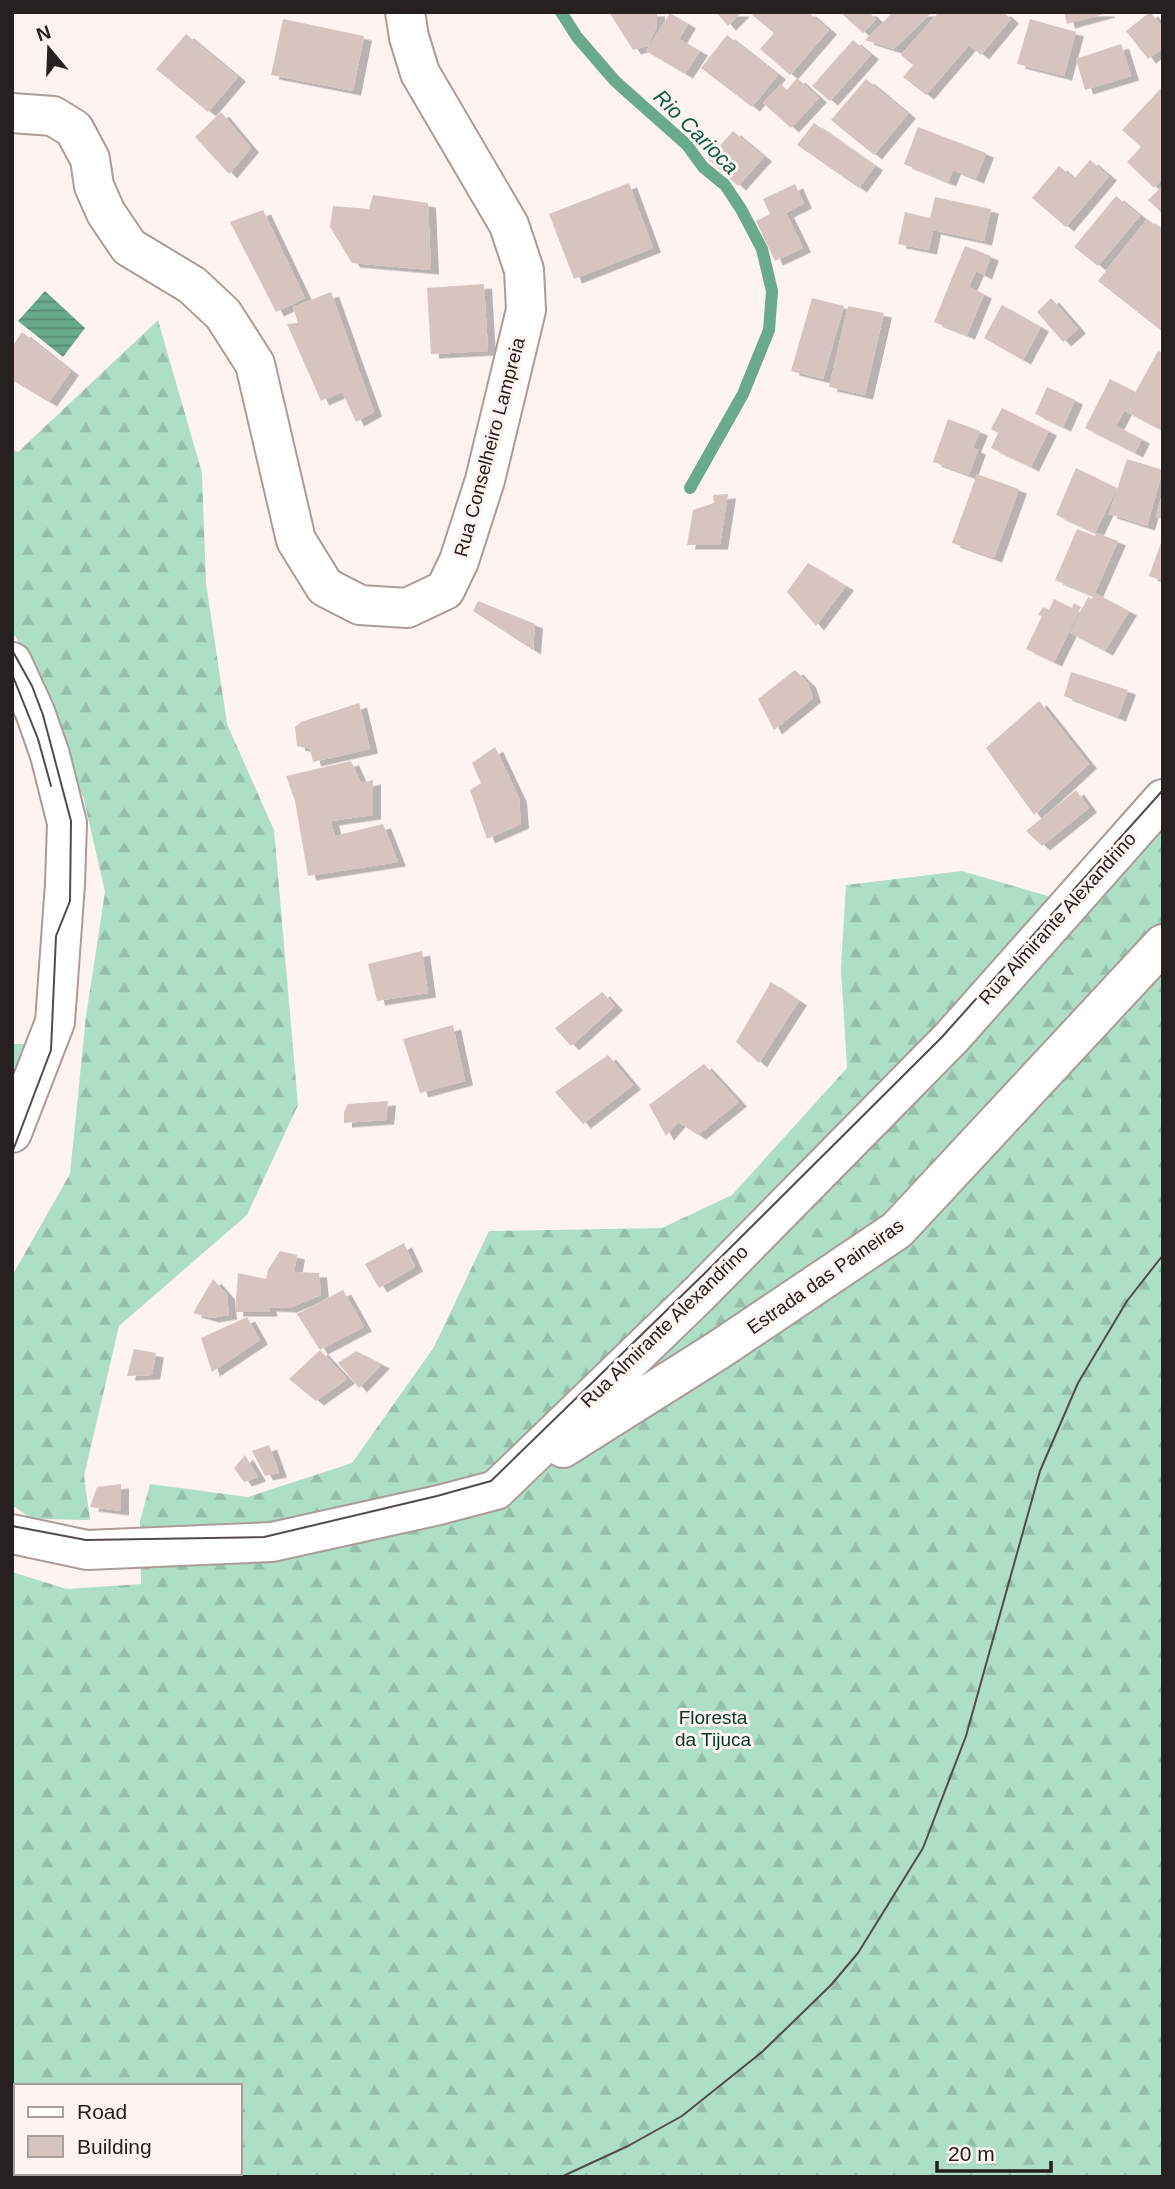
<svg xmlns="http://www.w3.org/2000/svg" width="1175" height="2189" viewBox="0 0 1175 2189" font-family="Helvetica,sans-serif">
<defs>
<pattern id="forest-firs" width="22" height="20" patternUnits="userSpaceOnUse" patternTransform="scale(1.75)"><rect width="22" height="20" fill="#addfc7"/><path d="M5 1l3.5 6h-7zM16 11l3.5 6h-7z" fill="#95bfaa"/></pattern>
<pattern id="water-rules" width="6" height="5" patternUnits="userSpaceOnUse" patternTransform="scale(1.75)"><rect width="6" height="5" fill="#69aa8c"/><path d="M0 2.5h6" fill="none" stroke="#568a72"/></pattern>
<filter id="shadow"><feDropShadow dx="8" dy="4.5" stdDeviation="0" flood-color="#0004"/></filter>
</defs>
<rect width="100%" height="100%" fill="#fef3f1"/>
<path fill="url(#forest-firs)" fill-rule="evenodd" d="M158 320 202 473 206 583 227 724 274 830 298 1105 247 1215 119 1326 84 1476 90 1520 32 1519 12 1505V1276L70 1174 86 1016 105 892 84 800 36 671 12 631V449L18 452Z
M1163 783V2177H12V1572L67 1589 141 1584 140 1521 150 1484 248 1497 352 1463 434 1347 489 1231 662 1228 732 1195 847 1068 841 968 846 885 962 871 1058 899ZM16 2086H240V2173H16Z
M12 1044H35L12 1113Z"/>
<path fill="url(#water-rules)" d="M45 291 85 328 63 357 18 321Z"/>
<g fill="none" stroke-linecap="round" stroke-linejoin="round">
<path stroke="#69aa8c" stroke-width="12" d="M561 12 577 37 615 81 687 145 703 167 725 185 741 209 762 249 772 291 769 330 743 394 690 488"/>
</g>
<path fill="#d7c4c1" filter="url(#shadow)" d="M609 12H657V26L648 46 633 50Z
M716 12H742L728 26Z
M755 12H808L829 30 790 75 760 49 774 33 752 15Z
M840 12H869L876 19 863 33Z
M893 12H932L894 49 865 40Z
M939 12H1003L1011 19 981 55 969 45 926 95 903 77 913 65 901 55Z
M1064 12H1107V13L1067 24Z
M1150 12 1163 28V48L1148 59 1126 31Z
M670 13 688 24 679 39 700 51 685 74 646 51Z
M283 19 364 36 353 91 271 75Z
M1030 19 1076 32 1064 76 1017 64Z
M186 34 238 77 208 112 156 69Z
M727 35 778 75 752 107 701 68Z
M853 40 871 55 830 101 812 86Z
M1121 44 1131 76 1085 90 1076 59Z
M797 78 819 98 791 128 763 103 781 84 787 90Z
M866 79 908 114 874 155 831 120Z
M1163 86V178L1154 188 1127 162 1141 147 1122 130Z
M221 112 251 148 229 174 195 137Z
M814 123 875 166 859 188 797 145Z
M918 127 986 153 976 179 953 170 948 182 904 164Z
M733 131 764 157 738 186 708 159Z
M1090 160 1109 176 1066 227 1032 198 1059 166 1074 179Z
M629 183 653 248 574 279 549 214Z
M795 184 804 204 786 213 803 248 775 261 756 221 770 214 763 199Z
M1163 185V214L1148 200Z
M373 195 428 203 431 270 352 263 330 227 333 206 369 209Z
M1116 196 1140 216 1098 266 1074 247Z
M935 197 991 209 984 241 933 230 929 250 898 244 905 212 930 218Z
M263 210 305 298 276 312 230 222Z
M1147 219 1163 231V332L1098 281Z
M965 246 991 256 984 275 976 271 969 287 984 294 967 335 934 322Z
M484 284 488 351 431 354 427 288Z
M331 292 374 412 356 422 342 392 321 401 287 324 298 323 293 307Z
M812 298 844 306 823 379 791 371Z
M1051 298 1078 329 1063 342 1037 312Z
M1002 305 1041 327 1023 360 984 338Z
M848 306 884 313 865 395 829 387Z
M22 332 71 371 49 402 12 380V347Z
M1158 351 1163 353V431L1125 411Z
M1110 379 1134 391 1116 426 1142 439 1135 453 1085 428Z
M1047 387 1075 400 1063 427 1035 414Z
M1002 408 1049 431 1031 467 991 448 998 433 991 429Z
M948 419 980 431 973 448 978 450 969 475 933 462Z
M1127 459 1163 470 1147 526 1109 514Z
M1076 468 1117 488 1095 533 1056 515Z
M977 474 1019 489 994 558 952 543Z
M728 494 720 545H687L693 510 714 503 713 495Z
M1162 494H1163V519L1156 517Z
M1077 529 1095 536 1097 533 1118 541 1095 593 1129 611 1105 651 1070 633 1088 597 1092 599 1094 596 1055 580Z
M1163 537V581L1149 576Z
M808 563 846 586 816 626 787 592Z
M1054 599 1072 608 1074 603 1081 607 1054 662 1026 649 1042 616 1038 615 1043 607 1049 610Z
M478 601 535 624 533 650 473 611Z
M795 670 808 683 813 698 774 730 758 699Z
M1071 672 1128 690 1118 717 1064 696Z
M1039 701 1089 764 1034 815 986 748Z
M359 703 370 749 313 762 310 749 297 746 295 727 301 722Z
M495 747 519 798 521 824 487 839 470 790 481 783 472 763Z
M351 761 361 783 373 780V815L331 821 335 836 383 824 398 862 308 876 295 801 286 776Z
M1076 790 1089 808 1042 846 1026 831Z
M422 951 428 993 377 1001 368 964Z
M771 982 799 1001 759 1063 736 1042Z
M602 992 615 1006 571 1046 555 1028Z
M453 1025 465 1081 420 1093 403 1039Z
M608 1055 633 1085 583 1124 555 1092Z
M704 1064 739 1102 698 1135 678 1122 666 1136 649 1105Z
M388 1101 386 1120 344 1123V1112L348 1104Z
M404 1243 415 1267 379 1288 365 1264Z
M280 1251 297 1255 294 1272 319 1273 321 1295 289 1308 268 1307 270 1312H235L238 1273 266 1279 268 1270Z
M213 1279 227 1295 229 1315 211 1318 193 1313Z
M343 1290 364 1327 320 1350 297 1314Z
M247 1317 260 1340 212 1372 201 1338Z
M134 1349 156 1353 152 1375 127 1376Z
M320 1350 347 1379 316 1401 289 1379Z
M356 1351 382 1364 359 1388 338 1363Z
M269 1445 279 1473 265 1476 252 1451Z
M245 1455 258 1477 244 1482 234 1468Z
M121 1484V1511L90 1507 97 1487Z"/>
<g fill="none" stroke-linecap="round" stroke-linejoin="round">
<g stroke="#ac9b98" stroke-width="42">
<path id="minor" d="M12 113 53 116 74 129 90 159 94 186 106 213 129 247 192 285 223 314 255 364 296 540 325 587 360 605 407 608 445 590 459 561 485 480 526 310 524 270 509 225 420 73 409 37 405 12
M12 662 35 712 50 755 67 823 65 884 55 1022 12 1133
M563 1448 720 1349 897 1230 1163 944
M12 1534 87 1550 272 1542 439 1505 496 1490 699 1294 952 1037 1163 799"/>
</g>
<use href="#minor" stroke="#fff" stroke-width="38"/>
<path stroke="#524b4a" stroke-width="2" d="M12 650 32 686 43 715 71 821 70 901 56 936 51 1050 12 1153
M12 674 38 739 51 786
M12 1526 86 1540 264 1537 437 1496 491 1481 705 1273 942 1037 1163 790
M561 2177 628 2146 682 2116 762 2052 831 1985 858 1953 923 1848 966 1736 1040 1471 1078 1383 1127 1301 1163 1255"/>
</g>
<g text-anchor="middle" stroke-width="6" stroke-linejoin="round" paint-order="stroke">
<g font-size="19" fill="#26201f" stroke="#fef3f1">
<text transform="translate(489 447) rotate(-75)" y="7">Rua Conselheiro Lampreia</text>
<text transform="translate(1057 918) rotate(-48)" y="7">Rua Almirante Alexandrino</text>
<text transform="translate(825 1276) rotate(-35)" y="7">Estrada das Paineiras</text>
<text transform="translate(664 1326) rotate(-44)" y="7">Rua Almirante Alexandrino</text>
</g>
<g font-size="19" fill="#003a26" stroke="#fef3f1">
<text x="713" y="1724">Floresta<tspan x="713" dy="22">da Tijuca</tspan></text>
</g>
<g font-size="21" font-style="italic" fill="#055d41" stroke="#fef3f1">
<text transform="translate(696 132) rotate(45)" y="7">Rio Carioca</text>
</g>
</g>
<rect width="1175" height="2189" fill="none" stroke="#26201f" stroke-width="28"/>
<rect x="14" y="2084" width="228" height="91" fill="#fef3f1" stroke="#a89f9d" stroke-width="2"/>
<rect x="28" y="2107" width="35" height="10" fill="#ffffff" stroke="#a89f9d" stroke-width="2"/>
<text x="77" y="2119" font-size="21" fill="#26201f">Road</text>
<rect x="28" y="2136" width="35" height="21" fill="#d7c4c1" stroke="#a89f9d" stroke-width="2"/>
<text x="77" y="2154" font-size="21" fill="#26201f">Building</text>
<g transform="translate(49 49) rotate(341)" stroke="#fef3f1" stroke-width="5" paint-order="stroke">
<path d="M0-5L12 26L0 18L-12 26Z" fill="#26201f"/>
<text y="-10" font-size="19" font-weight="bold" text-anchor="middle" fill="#26201f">N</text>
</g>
<path d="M937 2161v10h114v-10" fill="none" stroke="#26201f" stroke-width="3.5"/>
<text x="948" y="2161" font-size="21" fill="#26201f" stroke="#fef3f1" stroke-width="5" paint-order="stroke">20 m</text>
</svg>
